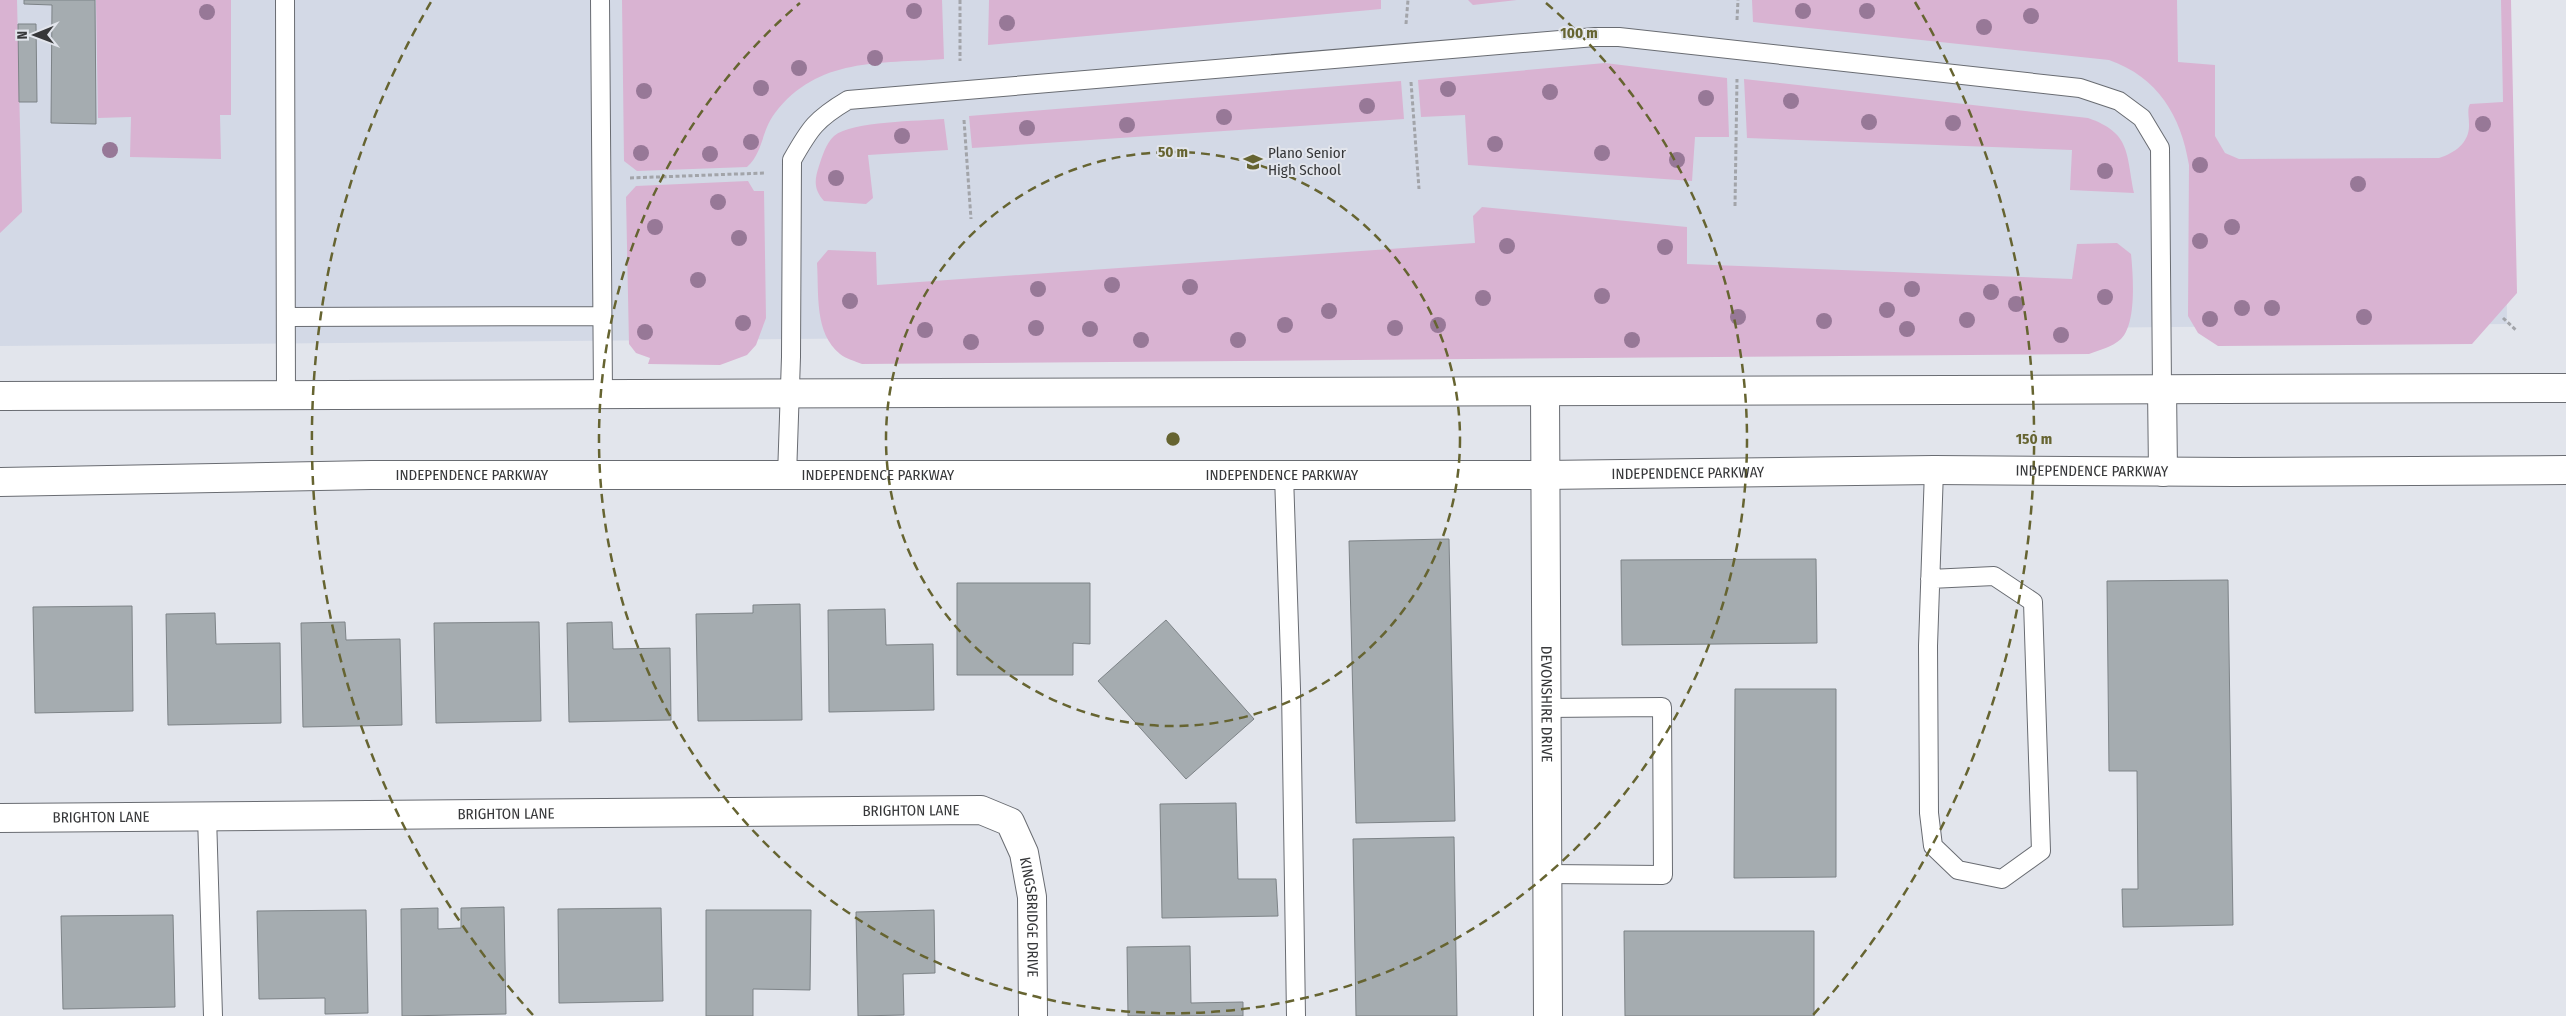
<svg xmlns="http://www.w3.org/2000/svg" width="2566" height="1016" viewBox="0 0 2566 1016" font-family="'Fira Sans Condensed',sans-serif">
<rect width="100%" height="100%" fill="#e2e5ec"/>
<path fill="#d3d9e6" d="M0 0H2504L2507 324 0 346Z"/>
<path fill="#d9b3d2" d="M0 0H17L22 212 0 233Z
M96 0H231V115H220L221 159 130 157 131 117 98 118Z
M622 0H942L944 59C879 64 818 57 775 113 761 131 764 151 747 167L637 171 624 161Z
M989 0H1381V9L988 45Z
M1468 0H1517L1473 5Z
M1752 0H2177L2178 62 2215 65V136L2225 153 2239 159 2439 158C2455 153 2470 142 2469 124 2469 117 2467 109 2470 104L2503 102 2501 0H2511L2517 293 2472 344 2218 346 2198 333 2188 316 2189 165C2181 116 2158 77 2109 60L1753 22Z
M1605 63 1727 78 1729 137H1695L1692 181 1468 165 1465 115 1421 117 1418 80Z
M1744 79 2088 118C2131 133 2126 153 2134 193L2070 190 2072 150 1747 138Z
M1401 81 1404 119 972 148 969 116Z
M944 119 948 150 868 155 873 198 866 204 824 201C814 190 814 181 819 166 822 157 826 143 834 136 852 121 920 121 944 119Z
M748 181 754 191H764L766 318 756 345 747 355 720 365 648 364 650 358 636 353 629 344 626 197 636 186Z
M1482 207 1687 227V264L2072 279 2077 244 2117 243 2131 254C2133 274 2137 323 2121 339 2112 347 2100 350 2089 354L862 364C855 361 846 359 840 354 814 333 819 293 817 263L828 250 876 252 877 285 1475 243 1473 216Z"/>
<path fill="#a5acb0" stroke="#7d8387" d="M24 0H95L96 124 51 123 52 5 24 4Z
M18 24H36L37 102H19Z
M1449 539 1455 821 1356 823 1349 541Z
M1816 559 1817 643 1622 645 1621 560Z
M2228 580 2233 925 2123 927 2122 889H2138L2137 771H2109L2107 581Z
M957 583H1090V644L1073 643V675H957Z
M800 604 802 720 698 721 696 614 753 613V605Z
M132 606 133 711 35 713 33 607Z
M885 609 886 645 933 644 934 710 829 712 828 610Z
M215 613 216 644 280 643 281 723 168 725 166 614Z
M1166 620 1254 719 1186 779 1098 681Z
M345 622 346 640 400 639 402 725 303 727 301 623Z
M539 622 541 721 436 723 434 623Z
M612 622 613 649 670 648 671 720 569 722 567 623Z
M1735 689H1836V877L1734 878Z
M1236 803 1238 879H1276L1278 916 1162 918 1160 804Z
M1454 837 1457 1016H1356L1353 839Z
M504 907 506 1014 402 1016 401 909 438 908V929L461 928V908Z
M661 908 663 1001 559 1003 558 909Z
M366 910 368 1013 325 1014V998L259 999 257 911Z
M706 910H811L810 990 753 989V1016H706Z
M934 910 935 973 903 974 904 1015 858 1016 856 912Z
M173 915 175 1007 63 1009 61 916Z
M1624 931H1814V1016H1625Z
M1190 946 1191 1003 1243 1002V1016H1128L1127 947Z"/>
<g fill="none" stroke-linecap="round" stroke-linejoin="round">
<g stroke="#696c72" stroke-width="20">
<path id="service" d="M285 0 286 395
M600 0 603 394
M286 317 602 316
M1284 475 1291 689 1296 1016
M787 476 791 357 792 160C810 128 816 119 848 100L1595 37H1619L2080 88 2119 101 2142 118 2160 148 2162 388
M1930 579 1994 576 2033 602 2041 851 2002 879 1958 870 1933 846 1929 813 1928 646 1934 470
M1545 708 1662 707 1663 875 1546 874
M207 816 213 1016"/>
</g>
<g stroke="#696c72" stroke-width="30">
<g id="minor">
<path id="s1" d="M1545 393 1548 1016"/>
<path id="s2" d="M0 818 981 810 1010 822 1024 853 1032 897 1033 1016"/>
</g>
</g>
<g stroke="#696c72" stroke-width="30">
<g id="secondary">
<path d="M2162 388 2163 472"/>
<path d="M0 396 2566 388"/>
<path id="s3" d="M0 482 371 475H1544L1934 470 2235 472 2566 470"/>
</g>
</g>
<path stroke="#a2a4a9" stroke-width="3" stroke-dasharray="4 2.5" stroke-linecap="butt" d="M960 0V61
M1737 20 1738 0
M1406 24 1408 0
M1411 82 1419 189
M964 120 971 219
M630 178 764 173
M1735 206 1737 79
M2503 318 2517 331"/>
<use href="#service" stroke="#fff" stroke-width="18"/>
<use href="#minor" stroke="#fff" stroke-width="28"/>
<use href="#secondary" stroke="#fff" stroke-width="28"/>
</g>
<g fill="#977897">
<circle cx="914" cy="11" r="8"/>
<circle cx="1803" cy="11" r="8"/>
<circle cx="1867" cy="11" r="8"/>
<circle cx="207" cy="12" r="8"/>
<circle cx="2031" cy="16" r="8"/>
<circle cx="1007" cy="23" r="8"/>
<circle cx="1984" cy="27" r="8"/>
<circle cx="875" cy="58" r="8"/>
<circle cx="799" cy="68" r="8"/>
<circle cx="761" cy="88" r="8"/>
<circle cx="1448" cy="89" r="8"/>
<circle cx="644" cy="91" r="8"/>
<circle cx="1550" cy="92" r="8"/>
<circle cx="1706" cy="98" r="8"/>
<circle cx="1791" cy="101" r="8"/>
<circle cx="1367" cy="106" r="8"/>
<circle cx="1224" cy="117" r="8"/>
<circle cx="1869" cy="122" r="8"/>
<circle cx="1953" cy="123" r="8"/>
<circle cx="2483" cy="124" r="8"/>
<circle cx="1127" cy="125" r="8"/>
<circle cx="1027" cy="128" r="8"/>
<circle cx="902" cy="136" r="8"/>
<circle cx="751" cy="142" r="8"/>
<circle cx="1495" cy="144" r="8"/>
<circle cx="110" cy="150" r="8"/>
<circle cx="641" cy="153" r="8"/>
<circle cx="1602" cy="153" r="8"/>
<circle cx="710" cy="154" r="8"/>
<circle cx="1677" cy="160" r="8"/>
<circle cx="2200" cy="165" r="8"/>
<circle cx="2105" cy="171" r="8"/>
<circle cx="836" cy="178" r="8"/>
<circle cx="2358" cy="184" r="8"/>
<circle cx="718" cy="202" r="8"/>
<circle cx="655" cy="227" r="8"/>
<circle cx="2232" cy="227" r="8"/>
<circle cx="739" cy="238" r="8"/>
<circle cx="2200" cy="241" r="8"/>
<circle cx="1507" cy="246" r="8"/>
<circle cx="1665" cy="247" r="8"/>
<circle cx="698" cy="280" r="8"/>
<circle cx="1112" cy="285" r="8"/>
<circle cx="1190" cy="287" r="8"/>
<circle cx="1038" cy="289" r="8"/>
<circle cx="1912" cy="289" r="8"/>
<circle cx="1991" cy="292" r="8"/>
<circle cx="1602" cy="296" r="8"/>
<circle cx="2105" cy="297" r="8"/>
<circle cx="1483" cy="298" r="8"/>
<circle cx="850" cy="301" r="8"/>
<circle cx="2016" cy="304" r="8"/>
<circle cx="2242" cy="308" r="8"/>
<circle cx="2272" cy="308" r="8"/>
<circle cx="1887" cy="310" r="8"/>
<circle cx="1329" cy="311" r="8"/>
<circle cx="1738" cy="317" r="8"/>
<circle cx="2364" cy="317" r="8"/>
<circle cx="2210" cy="319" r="8"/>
<circle cx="1967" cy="320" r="8"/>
<circle cx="1824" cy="321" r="8"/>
<circle cx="743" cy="323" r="8"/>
<circle cx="1285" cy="325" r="8"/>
<circle cx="1438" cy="325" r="8"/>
<circle cx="1036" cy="328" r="8"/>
<circle cx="1395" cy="328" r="8"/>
<circle cx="1090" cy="329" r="8"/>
<circle cx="1907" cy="329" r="8"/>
<circle cx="925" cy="330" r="8"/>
<circle cx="645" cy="332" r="8"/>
<circle cx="2061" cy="335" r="8"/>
<circle cx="1141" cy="340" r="8"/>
<circle cx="1238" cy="340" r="8"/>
<circle cx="1632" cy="340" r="8"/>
<circle cx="971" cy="342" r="8"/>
</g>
<g fill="none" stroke="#666431" stroke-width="2.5" stroke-dasharray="9 6">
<circle cx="1173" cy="439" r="287"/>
<path d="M1546 3A574 574 0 1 1 800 3"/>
<path d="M533 1015A861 861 0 0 1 431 2M1915 2A861 861 0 0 1 1813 1015"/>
</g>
<defs>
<g id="school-bare" transform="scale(1.5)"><path d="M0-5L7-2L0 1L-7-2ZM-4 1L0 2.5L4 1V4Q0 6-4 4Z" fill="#666431" stroke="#e2e5ec" stroke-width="2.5" paint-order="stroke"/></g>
</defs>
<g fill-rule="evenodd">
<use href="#school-bare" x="1253" y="162"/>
</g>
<g text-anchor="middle" stroke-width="4" stroke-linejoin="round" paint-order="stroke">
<g font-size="15" fill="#363739" stroke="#e2e5ec" text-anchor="start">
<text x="1268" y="158">Plano Senior<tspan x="1268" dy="17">High School</tspan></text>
</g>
<g font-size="15" fill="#363739" stroke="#e2e5ec">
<text dy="5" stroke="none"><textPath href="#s3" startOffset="2092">INDEPENDENCE PARKWAY</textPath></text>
<text dy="5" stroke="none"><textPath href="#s3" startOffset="1688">INDEPENDENCE PARKWAY</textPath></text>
<text dy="5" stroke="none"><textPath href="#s3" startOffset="1282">INDEPENDENCE PARKWAY</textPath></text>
<text dy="5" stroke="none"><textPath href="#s3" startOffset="472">INDEPENDENCE PARKWAY</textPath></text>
<text dy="5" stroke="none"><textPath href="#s3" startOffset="878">INDEPENDENCE PARKWAY</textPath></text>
<text dy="5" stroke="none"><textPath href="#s1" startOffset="311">DEVONSHIRE DRIVE</textPath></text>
<text dy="5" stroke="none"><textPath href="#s2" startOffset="911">BRIGHTON LANE</textPath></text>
<text dy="5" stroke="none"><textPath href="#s2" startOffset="506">BRIGHTON LANE</textPath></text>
<text dy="5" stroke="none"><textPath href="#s2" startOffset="101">BRIGHTON LANE</textPath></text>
<text dy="5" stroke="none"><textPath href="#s2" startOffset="1111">KINGSBRIDGE DRIVE</textPath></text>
</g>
</g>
<circle cx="1173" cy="439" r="8" fill="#666431" stroke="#e2e5ec" stroke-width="2.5"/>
<g font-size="15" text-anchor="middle" font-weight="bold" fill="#666431" stroke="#e2e5ec" stroke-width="4" stroke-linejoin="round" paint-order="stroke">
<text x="1579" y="38">100 m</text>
<text x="1173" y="157">50 m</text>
<text x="2034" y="444">150 m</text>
</g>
<g transform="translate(35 35) rotate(269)" stroke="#e2e5ec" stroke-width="4" paint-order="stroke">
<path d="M0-4L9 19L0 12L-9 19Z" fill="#363739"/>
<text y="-8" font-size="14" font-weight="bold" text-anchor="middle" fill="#363739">N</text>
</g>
</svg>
